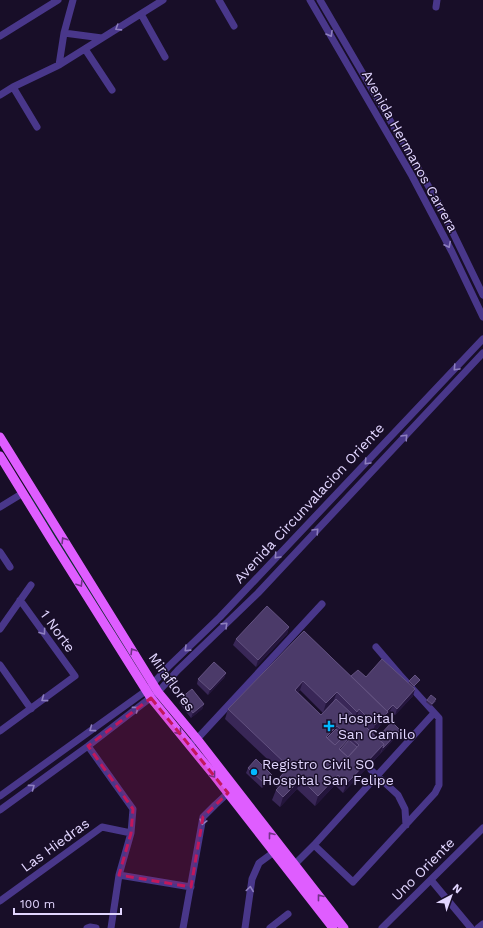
<svg xmlns="http://www.w3.org/2000/svg" width="483" height="928" viewBox="0 0 483 928" font-family="'Work Sans',sans-serif">
<rect width="100%" height="100%" fill="#180e28"/>
<path fill="#112e33" d="M31 495 148 684 128 655 29 497Z"/>
<g fill="none" stroke-linecap="round" stroke-linejoin="round">
<path stroke="#49378a" stroke-width="7" d="M219 0 234 26
M310 0 412 176 452 252 483 317
M320 0 440 206 483 295
M436 7 437 0
M141 14 165 57
M64 33 102 38
M0 36 58 0
M85 49 112 90
M59 65 64 33 73 0
M13 87 37 127
M0 95 13 87 59 65 163 0
M0 507 23 493
M0 552 10 567
M0 629 31 585
M0 665 31 709
M0 731 75 676 20 600
M194 741 197 739 322 604
M88 746 133 809 131 833 119 875 111 928
M371 770 398 795 405 809 406 825
M0 796 147 690 169 666 220 617 483 339
M0 810 88 746 158 692 178 670 258 593 483 353
M314 845 353 882 435 793 439 785V718L400 675 376 647
M292 867 314 845 434 713
M119 875 191 887
M431 880 471 928
M0 901 102 827 131 833
M87 928 90 927 96 928
M183 928 203 817 215 805 228 793
M245 928 252 879 259 863 274 852
M270 928 288 914
M382 928 483 828
M478 928 483 924"/>
<path stroke="#df5dff" stroke-width="9" d="M0 437 158 692 197 739 344 928
M0 456 51 539 151 698 213 774 333 928"/>
</g>
<path fill="#392757" fill-rule="evenodd" d="M289 627 287 634 256 667 233 645 236 639Z
M304 631 351 676 366 677 409 683V681H419L413 687V696L395 715 390 711 387 715 384 721 373 734 377 738 398 735 343 793 335 785 315 806 297 789 280 807 272 800 276 790 278 788 276 787 280 777 283 774 225 719 228 709ZM300 690 323 713 321 715 298 692Z
M226 673 224 678 208 695 197 684 198 679Z
M181 698 204 704 202 709 191 718 179 703Z
M427 700 436 701 431 706 426 702Z
M248 768 270 780 262 788 246 773Z"/>
<path fill="#24153c" d="M289 627 287 634 256 667 258 660Z
M226 673 224 678 208 695 210 690Z
M303 681 300 690 291 699 295 690Z
M415 689 413 696 395 715 397 709Z
M337 692 333 702 323 713 326 703Z
M204 704 202 709 191 718 193 713Z
M393 705 390 711 387 715 384 721 372 734 375 725Z
M359 709 356 719 353 721 357 712Z
M337 726 334 735 327 742 326 737Z
M400 730 398 735 381 753 383 748Z
M350 737 347 747 340 754 339 749Z
M384 744 380 754 343 793 347 783Z
M272 775 270 780 262 788 264 783Z
M338 775 335 785 315 806 318 796Z
M301 779 297 789 280 807 283 797Z"/>
<path fill="#4b3a69" stroke="#635280" fill-rule="evenodd" d="M267 606 289 627 258 660 236 639Z
M304 631 388 712 375 725 359 709 357 712 337 692 326 703 303 681 295 690 321 715 336 699 384 744 347 783 338 775 318 796 301 779 283 797 276 790 284 782 280 777 289 767 228 709ZM337 726 346 734 335 745 326 737ZM350 737 359 745 348 757 339 749Z
M382 659 415 689 397 709 393 705 387 711 351 676 358 670 366 677Z
M214 662 226 673 210 690 198 679Z
M415 675 420 680 414 686 409 681Z
M192 689 204 704 193 713 181 698Z
M431 695 436 699 432 704 427 700Z
M392 722 400 730 383 748 384 744 377 738Z
M336 729 344 736 335 745 327 738Z
M349 740 357 747 348 757 340 750Z
M256 759 272 775 264 783 248 768Z"/>
<defs><path id="oneway-chevron" d="M-2-3.5L2.5 0L-2 3.5" fill="none" stroke-width="1.6" stroke-linecap="round" stroke-linejoin="round"/></defs>
<g stroke="#8e7fbf">
<use href="#oneway-chevron" transform="translate(118 28) rotate(148)"/>
<use href="#oneway-chevron" transform="translate(330 34) rotate(60)"/>
<use href="#oneway-chevron" transform="translate(448 245) rotate(63)"/>
<use href="#oneway-chevron" transform="translate(456 368) rotate(133)"/>
<use href="#oneway-chevron" transform="translate(405 437) rotate(-47)"/>
<use href="#oneway-chevron" transform="translate(367 462) rotate(133)"/>
<use href="#oneway-chevron" transform="translate(316 531) rotate(-47)"/>
<use href="#oneway-chevron" transform="translate(277 556) rotate(133)"/>
<use href="#oneway-chevron" transform="translate(225 625) rotate(-44)"/>
<use href="#oneway-chevron" transform="translate(43 632) rotate(54)"/>
<use href="#oneway-chevron" transform="translate(187 649) rotate(136)"/>
<use href="#oneway-chevron" transform="translate(44 699) rotate(144)"/>
<use href="#oneway-chevron" transform="translate(136 709) rotate(-36)"/>
<use href="#oneway-chevron" transform="translate(92 729) rotate(144)"/>
<use href="#oneway-chevron" transform="translate(32 787) rotate(-36)"/>
<use href="#oneway-chevron" transform="translate(203 822) rotate(105)"/>
<use href="#oneway-chevron" transform="translate(250 889) rotate(-82)"/>
</g>
<g stroke="#723289">
<use href="#oneway-chevron" transform="translate(64 540) rotate(-122)"/>
<use href="#oneway-chevron" transform="translate(80 584) rotate(58)"/>
<use href="#oneway-chevron" transform="translate(133 651) rotate(-122)"/>
<use href="#oneway-chevron" transform="translate(179 732) rotate(51)"/>
<use href="#oneway-chevron" transform="translate(213 775) rotate(52)"/>
<use href="#oneway-chevron" transform="translate(271 835) rotate(-128)"/>
<use href="#oneway-chevron" transform="translate(320 897) rotate(-128)"/>
</g>
<path fill="#c2185b" fill-opacity="0.2" stroke="#c2185b" stroke-width="3" stroke-dasharray="8 5" stroke-linejoin="round" d="M151 698 228 793 203 817 191 887 119 875 131 833 133 809 88 746Z"/>
<g fill="#02b9ff" stroke="#180e28" stroke-width="1.5">
<path d="M327 720h4v4h4v4h-4v4h-4v-4h-4v-4h4z"/>
<circle cx="254" cy="772" r="4"/>
</g>
<g text-anchor="middle" stroke-width="3" stroke-linejoin="round" paint-order="stroke">
<g font-size="14" fill="#e2d6ff" stroke="#180e28">
<text transform="translate(410 151) rotate(61)" y="5">Avenida Hermanos Carrera</text>
<text transform="translate(309 503) rotate(-47)" y="5">Avenida Circunvalacion Oriente</text>
<text transform="translate(58 631) rotate(54)" y="5">1 Norte</text>
<text transform="translate(172 682) rotate(54)" y="5">Miraflores</text>
<text transform="translate(55 845) rotate(-36)" y="5">Las Hiedras</text>
<text transform="translate(423 869) rotate(-45)" y="5">Uno Oriente</text>
</g>
<g font-size="14" fill="#e2d6ff" stroke="#180e28" text-anchor="start">
<text x="338" y="723">Hospital<tspan x="338" dy="16">San Camilo</tspan></text>
<text x="262" y="769">Registro Civil SO<tspan x="262" dy="16">Hospital San Felipe</tspan></text>
</g>
</g>
<g transform="translate(451 896) rotate(41)" stroke="#180e28" stroke-width="3" paint-order="stroke">
<path d="M0-3L7 15L0 10L-7 15Z" fill="#e2d6ff"/>
<text y="-6" font-size="11" font-weight="bold" text-anchor="middle" fill="#e2d6ff">N</text>
</g>
<path d="M14 908v6h107v-6" fill="none" stroke="#e2d6ff" stroke-width="2"/>
<text x="20" y="908" font-size="12" fill="#e2d6ff" stroke="#180e28" stroke-width="3" paint-order="stroke">100 m</text>
</svg>
